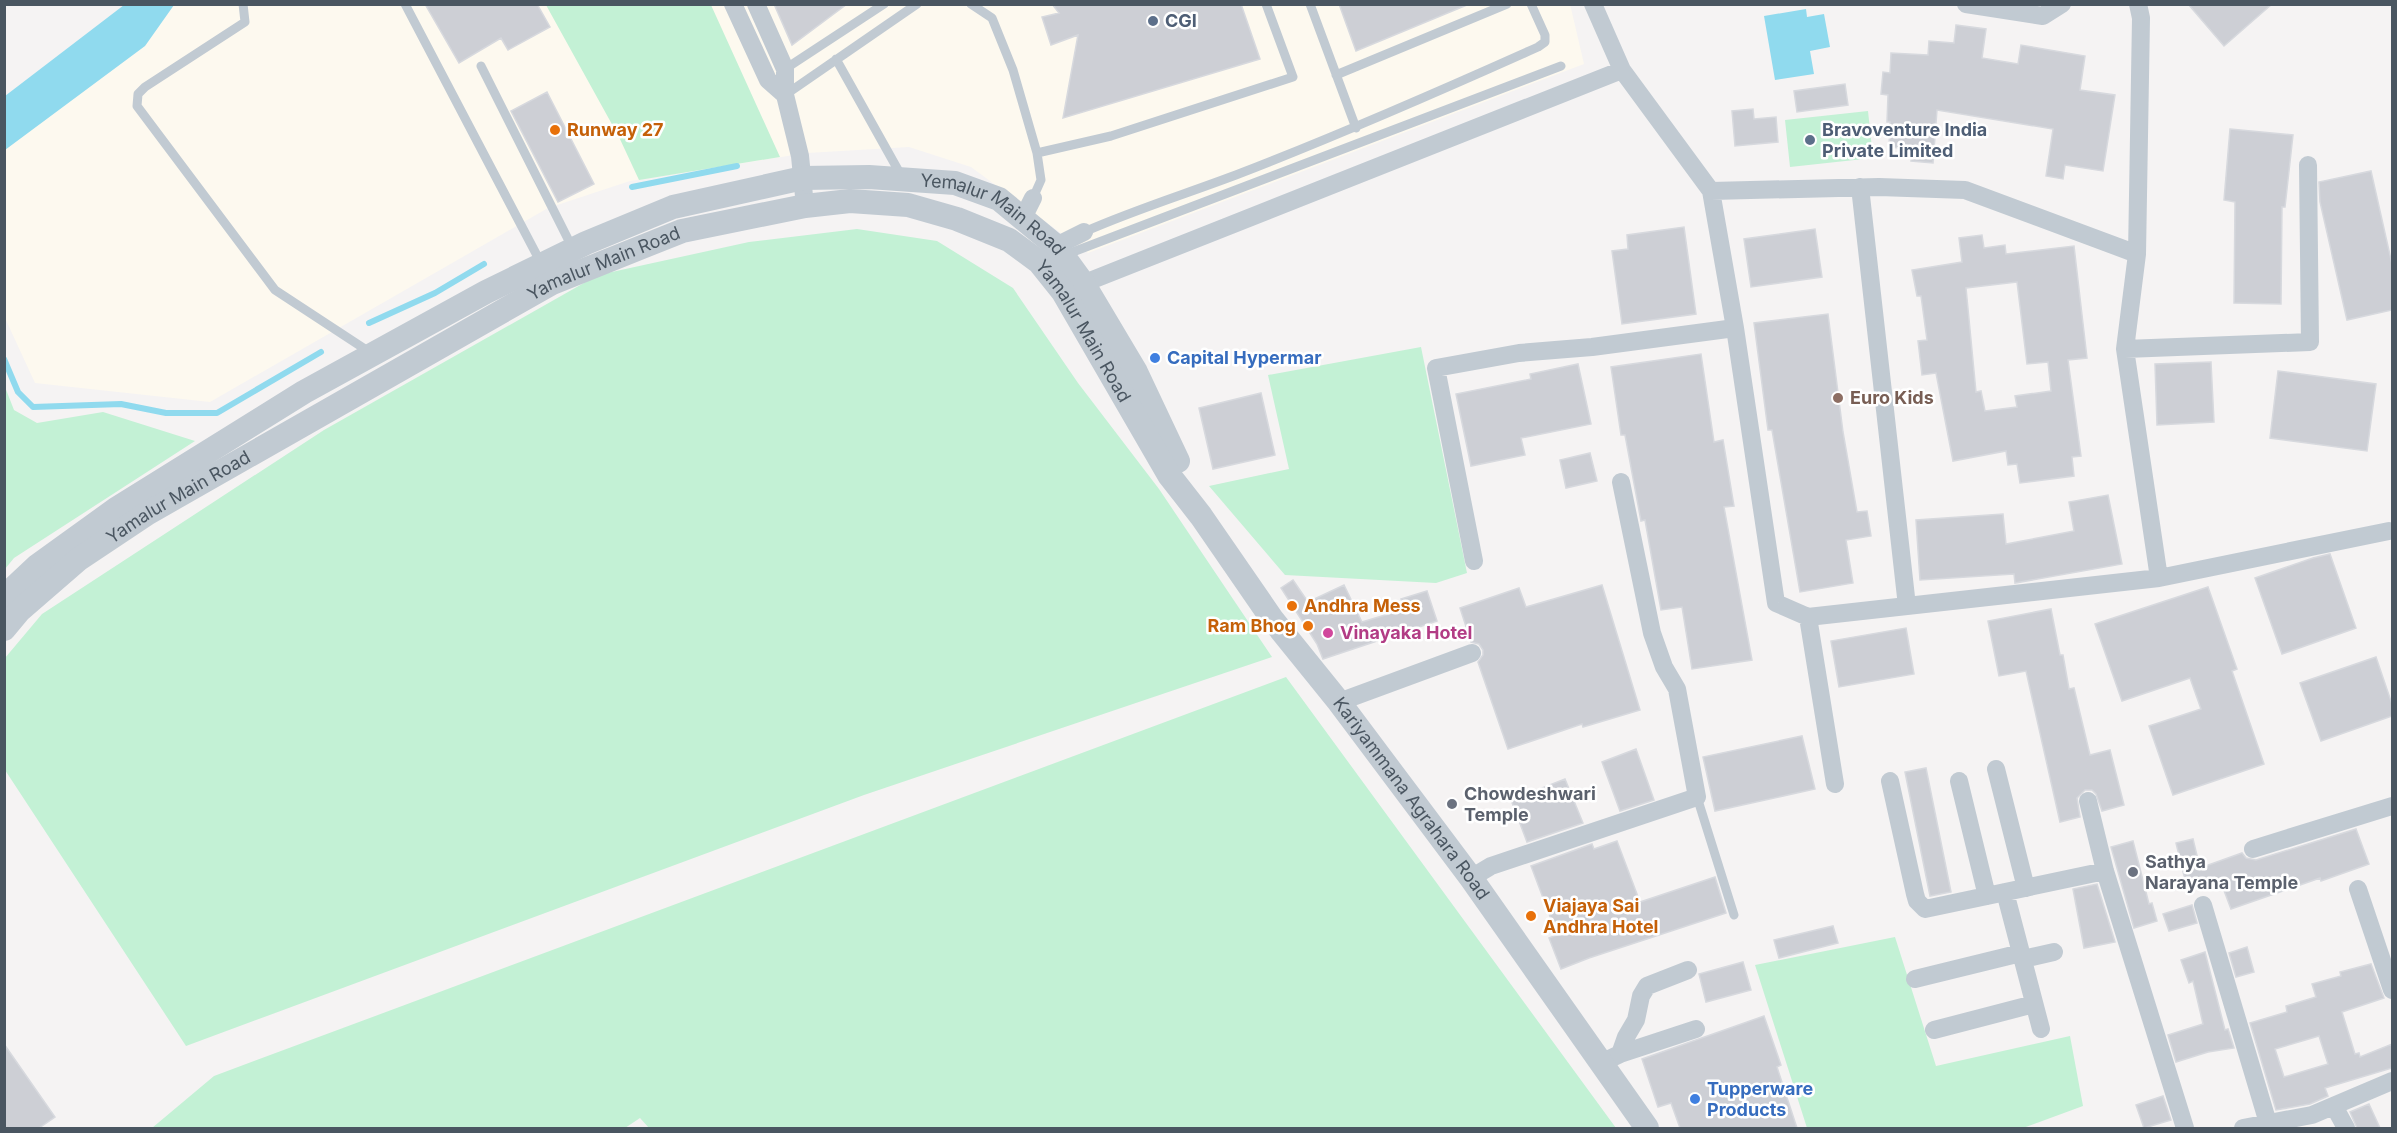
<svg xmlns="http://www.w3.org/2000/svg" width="2397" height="1133" viewBox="0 0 2397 1133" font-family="Inter,sans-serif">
<rect width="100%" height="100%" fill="#f5f3f3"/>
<path fill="#fdf9ef" d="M1570 4 1584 64 1088 253 971 167 909 147 807 153 630 181 548 208 210 402 35 383 5 318 4 150 145 46 174 5Z"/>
<path fill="#c3f1d5" d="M546 5H711L780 157 639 180 619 137Z
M1868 111 1873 158 1790 167 1785 120Z
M857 229 937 241 1013 288 1078 383 1159 489 1272 657 864 795 186 1046 5 770V658L42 614 324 430 598 275 749 242Z
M1421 347 1467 573 1436 583 1285 575 1209 486 1289 469 1268 375Z
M5 387 14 410 37 423 103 412 195 441 14 558 5 569Z
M1286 677 1616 1128H649L640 1118 625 1128H152L214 1076Z
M1895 937 1936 1066 2070 1036 2083 1106 2023 1128H1807L1755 965Z"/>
<path fill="#90daee" d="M124 5H174L145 46 5 150V96Z
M1806 9 1807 17 1824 14 1830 47 1810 51 1814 74 1775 80 1764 16Z"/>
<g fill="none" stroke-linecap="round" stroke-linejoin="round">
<path stroke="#90daee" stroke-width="6" d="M632 187 737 166
M369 323 435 293 484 264
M4 359 18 392 33 407 121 404 166 413H217L321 352"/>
</g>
<path fill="#cdcfd5" stroke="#d7d9de" stroke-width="1.5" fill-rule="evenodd" d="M425 4H537L550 27 508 50 501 38 459 63Z
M774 4H847L792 45Z
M1052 4H1241L1260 59 1063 118 1078 35 1051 45 1042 17 1059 13Z
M1339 4H1467V5L1356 51Z
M2188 4H2272L2224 46Z
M1956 25 1986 29 1982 58 2018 64 2021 45 2085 56 2080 90 2115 95 2103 171 2065 165 2063 179 2046 176 2053 129 1937 110 1933 163 1911 161 1912 149 1889 147 1890 122H1887L1888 95 1881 94 1883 72 1890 73 1891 53 1928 55 1929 41 1954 43Z
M1845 84 1848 105 1797 112 1794 91Z
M547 92 594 184 558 202 511 111Z
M1753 109 1754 119 1776 117 1778 142 1735 146 1732 111Z
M2230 129 2293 135 2285 207H2282L2281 304 2234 303 2235 202 2224 200Z
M2371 171 2392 264V310L2347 320 2320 202 2319 182Z
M1684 227 1696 314 1622 324 1612 251 1628 249 1627 235Z
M1815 229 1822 277 1751 287 1744 239Z
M1982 235 1984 248 2005 245 2006 254 2074 246 2087 358 2068 360 2081 456 2072 457 2074 476 2020 483 2017 464 2008 465 2006 451 1953 461 1936 373 1922 375 1918 341 1927 340 1921 296H1917L1912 270 1962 262 1959 238ZM2017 282 2027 364 2048 362 2051 391 2015 396 2017 407 1985 411 1981 391 1976 392 1966 288Z
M1828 314 1843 432 1857 512 1867 511 1871 536 1846 540 1853 583 1800 592 1772 430H1768L1754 323Z
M1701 354 1714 442 1723 440 1734 506 1724 507 1752 660 1692 669 1682 607 1661 610 1645 520 1641 521 1625 435H1621L1611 367Z
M2211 362 2214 422 2157 425 2155 364Z
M1578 364 1591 424 1521 438 1525 455 1471 466 1456 394 1531 379 1530 374Z
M2278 371 2376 384 2367 451 2270 438Z
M1261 393 1275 455 1213 469 1199 408Z
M1590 453 1597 481 1566 488 1560 460Z
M2108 495 2122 564 2015 583 2014 574 1920 580 1916 520 2003 514 2006 544 2074 531 2069 502Z
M2330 554 2356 628 2282 654 2255 578 2313 558Z
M1293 580 1308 602 1344 585 1362 622 1405 609 1401 599 1427 591 1437 621 1323 659 1317 644 1281 588Z
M1602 585 1640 710 1583 727 1582 724 1508 749 1478 662 1483 655V650L1479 644 1471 642 1460 608 1519 588 1526 607Z
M2208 587 2237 669 2232 671 2264 764 2173 795 2149 726 2201 709 2190 678 2122 701 2095 624Z
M2051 609 2060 655H2063L2069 689 2074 688 2090 755 2110 750 2124 805 2102 811 2096 794 2092 790H2085L2077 798 2080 817 2060 822 2026 671 1999 676 1988 621Z
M1906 628 1914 674 1839 687 1831 641Z
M2376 657 2392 704V716L2321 741 2300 683Z
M1802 736 1815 789 1715 811 1703 757Z
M1636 749 1654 800 1620 811 1602 762Z
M1926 768 1951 892 1930 896 1905 772Z
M1565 779 1583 823 1527 842 1511 800Z
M2356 829 2369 864 2321 881 2320 878 2231 909 2220 880 2187 888 2176 843 2193 839 2200 868 2242 853 2246 858 2256 860Z
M1617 841 1640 902 1715 877 1726 913 1589 958 1561 969 1549 938 1557 935 1531 866 1592 844 1594 849Z
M2133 841 2149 904 2152 903 2157 921 2134 928 2111 847Z
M2097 884 2115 942 2084 948 2073 889Z
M2192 905 2197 923 2169 931 2163 914Z
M1833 926 1838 943 1779 958 1774 940Z
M2247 947 2254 972 2236 977 2229 953Z
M2205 952 2225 1030 2228 1029 2234 1048 2208 1052 2176 1062 2168 1035 2203 1024 2193 981 2189 983 2181 960Z
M1743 962 1751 990 1706 1002 1699 974Z
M2371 964 2384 998 2342 1012 2355 1054 2359 1053 2360 1057 2392 1044V1068L2325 1088 2328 1096 2310 1104 2276 1110 2250 1023 2287 1012 2286 1006 2316 997 2312 984 2341 976 2340 972ZM2319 1036 2328 1064 2284 1077 2275 1049Z
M1764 1016 1781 1065 1777 1067 1797 1128H1680L1671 1103 1658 1107 1642 1059Z
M4 1044 55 1117 39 1128H4Z
M2163 1096 2171 1120 2144 1128 2136 1105Z
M2369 1104 2380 1128H2357L2350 1112Z"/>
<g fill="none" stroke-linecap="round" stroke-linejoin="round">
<path stroke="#c1cad2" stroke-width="9" d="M243 4 245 22 145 87 138 94 137 106 275 290 371 353
M405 4 542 265
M971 4 992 18 1013 70 1037 153 1041 180 1033 198
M1310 4 1356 128
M836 59 902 177
M481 66 573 249
M785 69 884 4
M1336 75 1507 4
M785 95 917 4
M1037 153 1111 136 1293 77 1266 4
M1084 232C1136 209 1189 193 1241 173 1342 134 1440 91 1538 47L1545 42V35L1531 4
M1065 255 1561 66
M1697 797 1734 915"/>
<path stroke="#c1cad2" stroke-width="18" d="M733 4 768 80 785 95
M756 4 785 69V95L800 156 805 206
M1593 4 1622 70 1711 191 1735 328 1776 603 1808 617 2159 578 2125 349 2137 254 2141 18 2138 4
M1966 4 2043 16 2062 4
M1860 187 1907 606
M1711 191 1879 187 1965 190 2137 254
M1023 218 1033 198
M1047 255 1056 246 1084 232
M1072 288 1622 70
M2125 349 2310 342 2308 165
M1474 561 1436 368 1519 353 1592 347 1735 328
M2159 578 2389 531
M1808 617 1835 784
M1339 702 1472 653
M1996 769 2026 888
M1890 781 1915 894 1917 901 1925 909 2105 871
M1959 781 1987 896
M2088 801 2105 871 2185 1128
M2253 849 2392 806
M1471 878 1491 866 1697 797 1677 689 1664 667 1652 633 1621 482
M2358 889 2392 990
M2005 892 2041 1029
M2203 905 2268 1123
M2023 959 2054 952
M1915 979 2021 953
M1934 1030 2034 1004
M1620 1054 1696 1029
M1601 1063 1620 1054 1626 1037 1636 1020 1641 996 1647 986 1688 970
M2334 1106 2346 1128
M2243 1128 2312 1115 2392 1081"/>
<g stroke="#c1cad2" stroke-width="24">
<path id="s1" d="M4 597 37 566 116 509 304 392 486 292 586 243 673 207 803 178 869 177 955 183 999 199 1056 246 1083 283 1136 372 1178 461"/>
<path id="s2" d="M4 629 19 611 79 559 148 513 552 283 682 231 805 206 850 201 908 205 957 219 1009 240 1039 262 1063 292 1169 475 1201 516 1272 619 1339 702 1471 878 1647 1128"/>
</g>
</g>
<g fill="#5c6f8a" stroke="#fff" stroke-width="2">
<circle cx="1153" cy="21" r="6"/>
<circle cx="1810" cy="140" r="6"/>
</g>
<g fill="#e8710a" stroke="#fff" stroke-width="2">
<circle cx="555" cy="130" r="6"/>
<circle cx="1292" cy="606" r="6"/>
<circle cx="1308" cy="626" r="6"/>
<circle cx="1531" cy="916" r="6"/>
</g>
<g fill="#3f7fe0" stroke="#fff" stroke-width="2">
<circle cx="1155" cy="358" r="6"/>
<circle cx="1695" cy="1099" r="6"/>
</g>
<circle fill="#8d6e63" stroke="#fff" stroke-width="2" cx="1838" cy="398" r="6"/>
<circle fill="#d1479c" stroke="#fff" stroke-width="2" cx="1328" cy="633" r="6"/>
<g fill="#6b7280" stroke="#fff" stroke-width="2">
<circle cx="1452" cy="804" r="6"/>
<circle cx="2133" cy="872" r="6"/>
</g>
<g text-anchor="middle" stroke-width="5" stroke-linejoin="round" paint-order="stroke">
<g font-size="18" font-weight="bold" fill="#4e5e75" stroke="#fff" text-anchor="start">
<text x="1165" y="27">CGI</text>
<text x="1822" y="136">Bravoventure India<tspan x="1822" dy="21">Private Limited</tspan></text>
</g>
<g font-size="18" font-weight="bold" fill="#c56008" stroke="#fff" text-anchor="start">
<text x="567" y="136">Runway 27</text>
<text x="1304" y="612">Andhra Mess</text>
<text x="1296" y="632" text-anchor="end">Ram Bhog</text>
<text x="1543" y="912">Viajaya Sai<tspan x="1543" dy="21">Andhra Hotel</tspan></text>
</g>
<g font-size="18" fill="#4a5661" stroke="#fff">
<text dy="6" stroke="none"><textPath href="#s1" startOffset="1110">Yemalur Main Road</textPath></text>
<text dy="6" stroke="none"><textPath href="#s2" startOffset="706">Yamalur Main Road</textPath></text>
<text dy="6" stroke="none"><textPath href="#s2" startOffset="1246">Yamalur Main Road</textPath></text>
<text dy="6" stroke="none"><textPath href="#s2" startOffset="220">Yamalur Main Road</textPath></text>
<text dy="6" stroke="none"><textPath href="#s2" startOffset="1818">Kariyammana Agrahara Road</textPath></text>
</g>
<g font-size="18" font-weight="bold" fill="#366cbe" stroke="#fff" text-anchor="start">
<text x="1167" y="364">Capital Hypermar</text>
<text x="1707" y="1095">Tupperware<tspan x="1707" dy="21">Products</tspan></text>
</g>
<g font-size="18" font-weight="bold" fill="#785e54" stroke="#fff" text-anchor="start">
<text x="1850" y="404">Euro Kids</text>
</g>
<g font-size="18" font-weight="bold" fill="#b23c85" stroke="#fff" text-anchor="start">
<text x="1340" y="639">Vinayaka Hotel</text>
</g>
<g font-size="18" font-weight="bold" fill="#5b616d" stroke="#fff" text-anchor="start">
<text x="1464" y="800">Chowdeshwari<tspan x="1464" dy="21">Temple</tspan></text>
<text x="2145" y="868">Sathya<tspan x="2145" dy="21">Narayana Temple</tspan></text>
</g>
</g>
<rect width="2397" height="1133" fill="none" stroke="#4a5661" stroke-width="12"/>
</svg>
